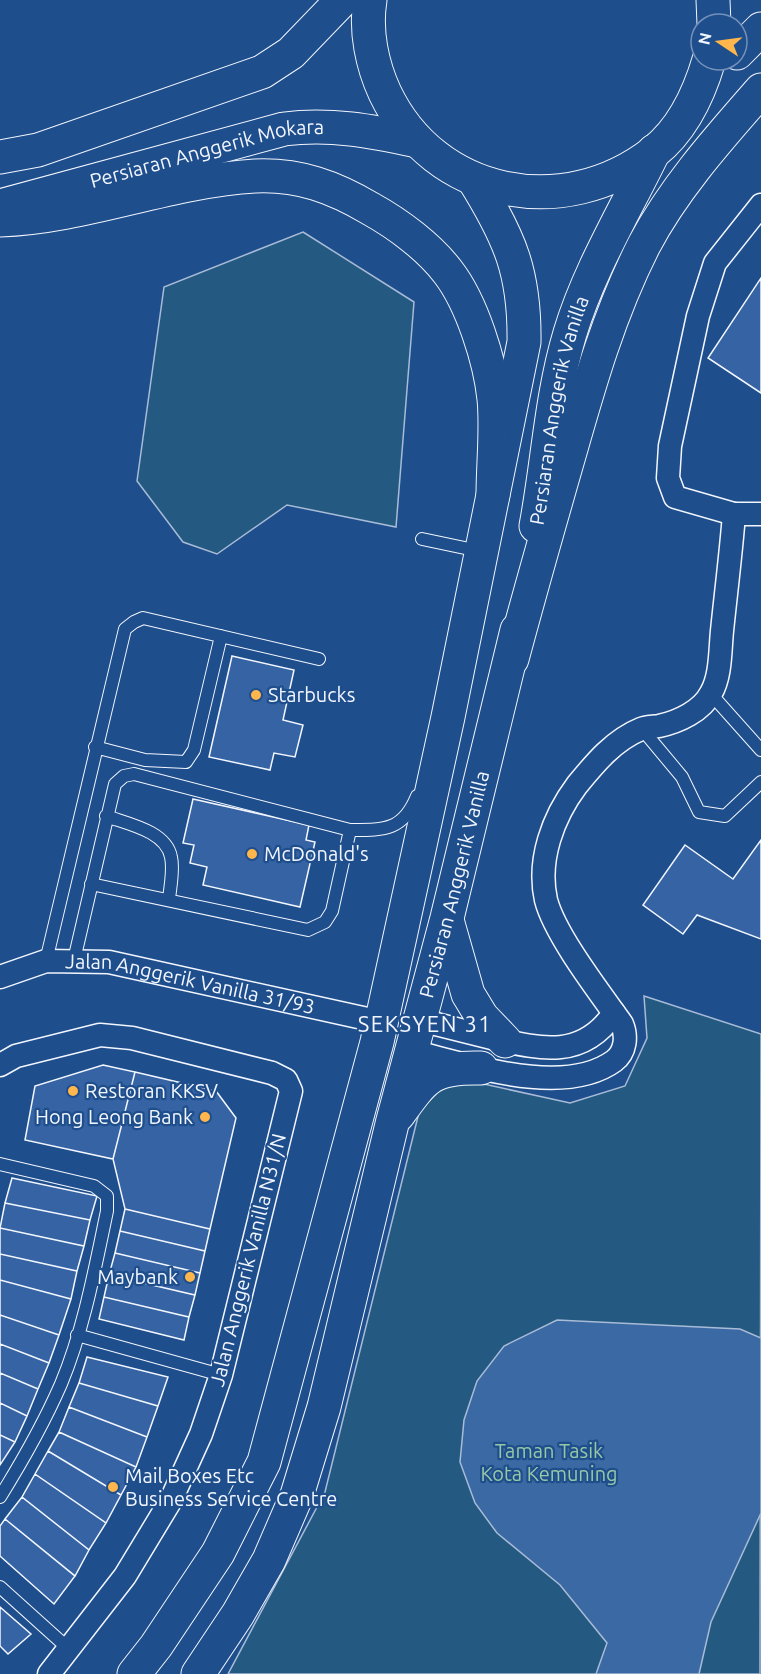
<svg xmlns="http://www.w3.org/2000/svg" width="761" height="1674" viewBox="0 0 761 1674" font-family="Ubuntu,sans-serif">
<rect width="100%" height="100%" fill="#1f4e8c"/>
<path fill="#245a82" stroke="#a8bbd7" stroke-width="1.5" d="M303 232 414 302 396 527 287 505 217 554 183 542 137 481 164 287Z
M644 996 761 1034 760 1674H228L325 1492 429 1072 570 1103 625 1086 647 1038Z"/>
<path fill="#3b69a3" stroke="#a8bbd7" stroke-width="1.5" d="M557 1320 740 1329 761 1338V1513L711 1622 699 1674H596L607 1643 560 1585 497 1533 475 1503 460 1462 464 1420 477 1381 504 1346Z"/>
<path fill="#3563a3" stroke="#f2f6ff" stroke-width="1.5" d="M761 278V393L708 358Z
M232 656 294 670 283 720 303 725 295 757 274 753 270 770 209 757Z
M193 799 309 825 306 840 315 842 300 907 203 885 207 867 190 863 194 845 183 843Z
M761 840V939L697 915 683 934 643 905 685 845 733 879Z
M103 1065 135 1072 113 1159 25 1140 35 1086Z
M135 1072 216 1091 236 1118 210 1229 125 1209 113 1159Z
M12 1178 97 1196 90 1220 5 1203Z
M5 1203 90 1220 84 1246 0 1228Z
M125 1209 210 1229 205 1251 120 1231Z
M0 1228 84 1246 77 1271 0 1254Z
M120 1231 205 1251 200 1273 115 1253Z
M115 1253 200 1273 195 1295 109 1275Z
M0 1254 77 1271 71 1299 0 1280Z
M109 1275 195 1295 189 1317 104 1297Z
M0 1280 71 1299 59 1335 0 1315Z
M104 1297 189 1317 184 1340 99 1319Z
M0 1315 59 1335 49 1363 0 1344Z
M0 1344 49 1363 38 1389 0 1373Z
M87 1357 168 1377 158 1406 79 1383Z
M0 1373 38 1389 27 1416 0 1403Z
M79 1383 158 1406 147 1437 69 1407Z
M0 1403 27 1416 15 1442 0 1435Z
M69 1407 147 1437 136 1467 59 1432Z
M59 1432 136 1467 121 1495 48 1451Z
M0 1435 15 1442 0 1465Z
M48 1451 121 1495 106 1523 35 1474Z
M35 1474 106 1523 89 1550 22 1497Z
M22 1497 89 1550 75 1576 5 1519Z
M5 1519 75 1576 54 1604 0 1556V1526Z
M0 1607 31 1634 8 1654 0 1646Z"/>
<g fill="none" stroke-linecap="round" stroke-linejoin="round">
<g stroke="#f2f6ff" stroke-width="14">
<path id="lane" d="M422 539 479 551
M711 694 761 750
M642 729 682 777 699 812 725 816 761 782
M95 747 145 760 186 762 194 750 221 636
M106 816C128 824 166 831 171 857 174 870 170 887 169 900
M91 884 308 930 325 922 332 911 350 830
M74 960 115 784 124 776 134 774 350 830C384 830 403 831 417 796
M46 961 125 629 134 622 143 618 319 659
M0 1164 94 1186 107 1196V1211C95 1268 84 1329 61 1384 44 1423 23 1460 0 1497
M77 1335 221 1375
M0 1587 70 1650"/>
</g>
<g stroke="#f2f6ff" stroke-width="25">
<g id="street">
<path d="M761 205 715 263 698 316 670 446 668 478 675 497 734 514H761"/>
<path id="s1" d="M0 977 46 961 109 962 381 1022"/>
<path d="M420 1020C444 1026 468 1032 492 1038 540 1049 582 1060 614 1013"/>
<path d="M411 1051C467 1064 563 1098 614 1061 626 1052 627 1036 622 1024 600 993 555 935 546 900 537 860 553 817 577 785 595 763 614 740 641 729 646 727 653 727 659 726 678 722 702 711 711 693 721 676 720 651 722 631 726 592 731 553 734 514"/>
<path d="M0 1065 16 1056 100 1035 132 1038 272 1073 286 1080 291 1091 221 1375 201 1434 171 1500 125 1576 49 1674"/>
</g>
</g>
<g stroke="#f2f6ff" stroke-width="35">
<g id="secondary">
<path id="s2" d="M536 526C548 462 551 396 570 333 589 270 625 211 654 151"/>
<path d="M447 920 468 994 482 1017 505 1041"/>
<path d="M398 1115C426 1076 432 1067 481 1068"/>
<path d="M134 1674 156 1646 218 1553 264 1462 377 1042 448 717 524 342C525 273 510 238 474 180"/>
<path id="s3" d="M198 1674 238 1614 269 1560 297 1495 324 1407 392 1124 447 918 517 630"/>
</g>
</g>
<g stroke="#f2f6ff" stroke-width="35">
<g id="primary">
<path d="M370 0C365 31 372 65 385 93 435 198 564 222 654 152 683 129 699 94 709 60"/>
<path d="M713 0 714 24"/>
<path d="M737 53 761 29"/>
<path d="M0 157 38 150 262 72 291 53 342 0"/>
<path id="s4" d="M0 206 284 129C330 123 372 131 417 141"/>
<path d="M0 220C86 217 168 181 255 176 299 174 334 187 371 209 398 224 429 247 448 272 472 303 490 361 494 399 497 430 493 464 493 495"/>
<path d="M512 659C530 592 549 525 568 459 589 385 609 314 644 245 674 188 719 138 761 90"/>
</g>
</g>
<use href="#lane" stroke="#1f4e8c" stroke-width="12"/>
<use href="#street" stroke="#1f4e8c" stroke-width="22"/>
<use href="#secondary" stroke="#1f4e8c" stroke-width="33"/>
<use href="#primary" stroke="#1f4e8c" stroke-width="33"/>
</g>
<g fill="#ffb74d" stroke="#1f4e8c" stroke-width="2">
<circle cx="256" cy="695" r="6"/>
<circle cx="252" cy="854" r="6"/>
<circle cx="73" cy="1091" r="6"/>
<circle cx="205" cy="1117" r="6"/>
<circle cx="190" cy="1277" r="6"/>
<circle cx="113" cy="1487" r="6"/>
</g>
<g text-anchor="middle" stroke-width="4.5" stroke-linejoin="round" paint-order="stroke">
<g font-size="20" fill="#f2f6ff" stroke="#1f4e8c">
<text dy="7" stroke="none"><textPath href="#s4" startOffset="214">Persiaran Anggerik Mokara</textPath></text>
<text dy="7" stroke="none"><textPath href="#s2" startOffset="118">Persiaran Anggerik Vanilla</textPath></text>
<text dy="7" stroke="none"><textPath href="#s3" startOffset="836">Persiaran Anggerik Vanilla</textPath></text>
<text dy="7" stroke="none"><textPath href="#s1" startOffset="195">Jalan Anggerik Vanilla 31/93</textPath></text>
<text transform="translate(248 1260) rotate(-76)" y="7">Jalan Anggerik Vanilla N31/N</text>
</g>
<g font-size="20" fill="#f2f6ff" stroke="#1f4e8c" text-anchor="start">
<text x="268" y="702">Starbucks</text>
<text x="264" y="861">McDonald's</text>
<text x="85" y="1098">Restoran KKSV</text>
<text x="193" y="1124" text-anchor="end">Hong Leong Bank</text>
<text x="178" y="1284" text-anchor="end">Maybank</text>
<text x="125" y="1483">Mail Boxes Etc<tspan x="125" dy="23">Business Service Centre</tspan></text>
</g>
<g font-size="20" fill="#97c8a6" stroke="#1f4e8c">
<text x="549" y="1458">Taman Tasik<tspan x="549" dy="23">Kota Kemuning</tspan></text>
</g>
<g font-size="22" letter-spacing="1.5" fill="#f2f6ff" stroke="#1f4e8c">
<text x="425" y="1032">SEKSYEN 31</text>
</g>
</g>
<g transform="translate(719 42) rotate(283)"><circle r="28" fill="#1f4e8c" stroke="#7391ba" stroke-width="1.5"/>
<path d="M0-4.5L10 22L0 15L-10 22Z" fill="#ffb74d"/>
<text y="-9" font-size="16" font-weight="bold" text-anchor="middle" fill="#f2f6ff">N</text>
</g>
</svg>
